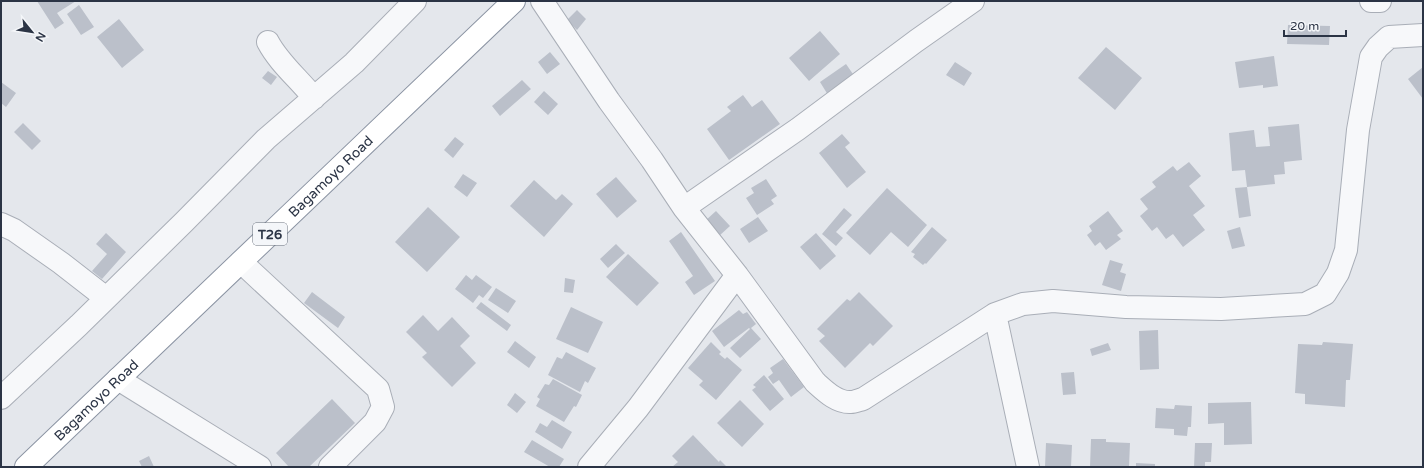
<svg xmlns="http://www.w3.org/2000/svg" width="1424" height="468" viewBox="0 0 1424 468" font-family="'Varela Round',sans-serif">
<rect width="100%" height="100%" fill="#e4e7ec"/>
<path fill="#bbc0ca" d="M37 1H76L57 13 64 23 55 29Z
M79 5 94 27 81 35 67 14Z
M577 10 586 19 577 30 567 20Z
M119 19 144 50 122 68 97 37Z
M1288 25 1330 26 1329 45 1287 44Z
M820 31 840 54 809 81 789 58Z
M1106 47 1142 78 1115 110 1078 78Z
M550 52 560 64 547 74 538 62Z
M1274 56 1278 86 1263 88V85L1239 88 1235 62Z
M955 62 972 73 964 86 946 75Z
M846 64 855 77 828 95 820 82Z
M1423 67V99L1408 79Z
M268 71 277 77 271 85 262 78Z
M522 80 531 89 500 116 492 106Z
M1 82 16 93 6 107 1 103Z
M544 91 558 104 548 115 534 102Z
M743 95 752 107 762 100 780 124 729 160 707 129 731 111 727 107Z
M23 123 41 141 32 150 14 132Z
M1299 124 1302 160 1284 162 1285 174 1274 175 1275 184 1247 187 1251 216 1239 218 1235 188 1247 187 1245 170 1232 171 1229 133 1254 130 1256 147 1270 146 1268 127Z
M842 134 850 143 845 147 866 172 847 188 819 153Z
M455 137 464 144 453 158 444 150Z
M1189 162 1201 176 1189 186 1205 206 1193 215 1205 230 1183 247 1173 234 1166 239 1157 227 1152 231 1140 216 1148 209 1140 199 1156 187 1152 182 1173 166 1177 171Z
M463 174 477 183 467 197 454 187Z
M616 177 637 201 617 218 596 194Z
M766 179 777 196 771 200 774 204 757 215 746 198 754 193 751 188Z
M534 180 556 200 562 194 573 204 544 237 510 206Z
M887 188 927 225 908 247 891 232 870 255 846 233Z
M428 207 460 237 427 272 395 242Z
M844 208 852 215 836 232 843 238 836 246 822 234Z
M716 211 730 226 719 236 705 221Z
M1108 211 1123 231 1117 235 1121 239 1106 250 1100 242 1095 246 1087 235 1092 231 1089 226Z
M758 217 768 231 749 243 740 229Z
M932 227 947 240 926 264 925 263 923 265 913 257 915 254 911 252Z
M1240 227 1245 246 1232 249 1227 231Z
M681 232 715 281 694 295 685 282 693 276 669 241Z
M106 233 126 252 102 279 92 271 107 254 96 244Z
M816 233 836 256 820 270 800 247Z
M616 244 625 253 608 268 600 259Z
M628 254 659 283 637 306 606 277Z
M1110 260 1123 264 1120 272 1126 274 1121 291 1102 285Z
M466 275 472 280 476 275 492 287 483 298 479 295 473 303 455 289Z
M565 278 575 280 573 293 564 292Z
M496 288 516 301 508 313 488 300Z
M312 292 345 317 338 328 304 303Z
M859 292 893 326 873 346 870 343 845 368 819 341 825 336 817 329 847 299 850 301Z
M481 302 511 325 507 331 476 308Z
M571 307 603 322 588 353 556 339Z
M739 310 743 314 747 312 756 324 751 328 761 339 740 358 730 348 750 329 749 328 724 347 712 331Z
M423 315 438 331 452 317 470 336 460 346 476 363 452 387 422 357 427 353 406 332Z
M1158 330 1159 369 1140 370 1139 331Z
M515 341 536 357 529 368 507 352Z
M711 342 721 352 719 354 725 359 727 357 742 370 716 400 699 385 703 381 688 368Z
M1323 342 1353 344 1350 380H1346L1345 407 1305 404V394L1295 393 1298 344 1322 345Z
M1108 343 1111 350 1092 356 1090 349Z
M566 352 596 368 588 383 585 381 580 392 548 375 557 357 562 359Z
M783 359 804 387 791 397 779 380 773 384 768 377 773 373 770 368Z
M1074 372 1076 394 1063 395 1061 373Z
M764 375 784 399 770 411 752 390 756 387 753 385Z
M553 379 582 395 576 407 574 406 564 422 536 406 540 399 537 397 545 384 549 385Z
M515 393 526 402 517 413 507 405Z
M332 399 355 423 309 467H289L276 453Z
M740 400 764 424 742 447 717 423Z
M1251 402 1252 444 1224 445V423L1208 424V403Z
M1175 405 1192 406 1191 427H1188L1187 436 1174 435V429L1155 428 1156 408 1174 409Z
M552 420 572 432 562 449 535 432 540 423 547 427Z
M693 435 719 462 720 460 727 467H672L678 462 672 456Z
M1091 439H1106V442L1130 443 1129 467H1090Z
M532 440 564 459 559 467H550L524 452Z
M1046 443 1072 445 1071 467H1045Z
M1195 443H1212L1211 462H1205V467H1194Z
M149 456 154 467H142L139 461Z
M1136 463 1155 464V467H1136Z"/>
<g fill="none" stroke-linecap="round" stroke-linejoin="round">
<g stroke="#a9aeb7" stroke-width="24">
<path id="minor" d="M542 1 609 101 652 160 684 208 737 275 815 382C825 391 837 403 851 402 854 402 859 400 863 399L995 314 1023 304 1053 301 1126 307 1221 309 1305 304 1325 294 1338 273 1346 250 1358 130 1371 57 1378 47 1389 37 1423 35
M1371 1H1380
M268 42C279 63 299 79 314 98
M684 208 798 129 916 41 973 1
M1 224 14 230 61 263 106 298
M241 262 378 389 383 407 375 422 330 467
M995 314 1028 467
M118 379 260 467
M1 398 79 325 184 222 266 139 354 63 415 1
M589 467 638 408 737 275"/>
</g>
<g stroke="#8b94a3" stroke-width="24">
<g id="highway">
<path id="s1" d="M26 467 514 1"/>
</g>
</g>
<use href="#minor" stroke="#f7f8fa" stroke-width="22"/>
<use href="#highway" stroke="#fff" stroke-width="22"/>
</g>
<g text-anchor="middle" stroke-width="3" stroke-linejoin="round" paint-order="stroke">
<rect fill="#f4f6f9" stroke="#676e7b" stroke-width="1" x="253" y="223" width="34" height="22" rx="3"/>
<g font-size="13" font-weight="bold" fill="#2b3445">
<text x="270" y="239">T26</text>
</g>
<g font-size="14" fill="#2b3445" stroke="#f4f6f9">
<text dy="5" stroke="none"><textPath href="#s1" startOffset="421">Bagamoyo Road</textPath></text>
<text dy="5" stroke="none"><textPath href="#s1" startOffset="97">Bagamoyo Road</textPath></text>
</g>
</g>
<rect width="1424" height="468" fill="none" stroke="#2b3445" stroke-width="4"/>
<g transform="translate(32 32) rotate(120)" stroke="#f4f6f9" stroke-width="3" paint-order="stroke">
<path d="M0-3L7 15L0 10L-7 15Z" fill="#2b3445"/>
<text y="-6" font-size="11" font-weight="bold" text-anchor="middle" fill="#2b3445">N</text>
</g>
<path d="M1284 30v6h62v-6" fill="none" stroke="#2b3445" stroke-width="2"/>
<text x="1290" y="30" font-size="12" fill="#2b3445" stroke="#f4f6f9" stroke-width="3" paint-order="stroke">20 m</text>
</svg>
